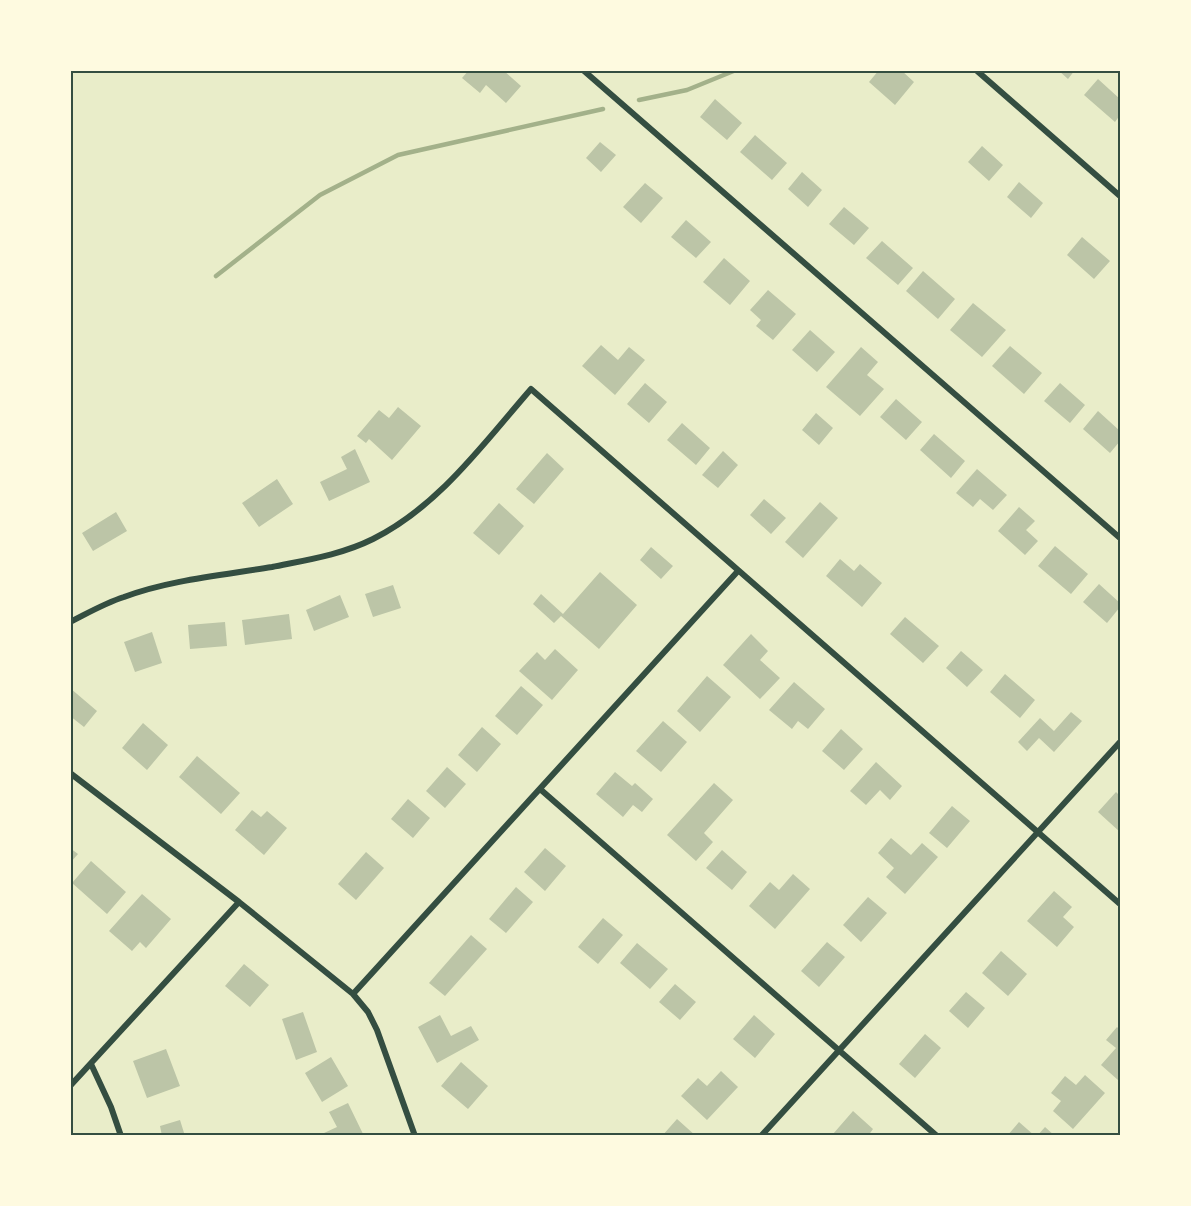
<svg xmlns="http://www.w3.org/2000/svg" width="1191" height="1206" viewBox="0 0 1191 1206" font-family="'Space Grotesk',sans-serif">
<rect width="100%" height="100%" fill="#e9edc9"/>
<g fill="none" stroke-linecap="round" stroke-linejoin="round">
<path stroke="#a3b18a" stroke-width="4.5" d="M639 100 687 90 736 70
M216 276 320 195 398 155 603 109"/>
</g>
<path fill="#bcc5a7" d="M469 70H503L521 86 506 103 486 85 480 93 462 78Z
M879 70H901L914 82 895 105 869 82Z
M1058 70H1075L1068 79Z
M1098 79 1120 99V115L1115 122 1084 95Z
M715 99 742 123 727 140 700 117Z
M755 135 787 163 772 180 740 152Z
M600 142 616 155 601 172 586 158Z
M982 146 1003 165 989 181 968 162Z
M802 172 822 190 808 207 788 189Z
M1019 182 1043 203 1031 218 1007 197Z
M645 183 663 198 641 223 623 207Z
M844 207 869 228 854 245 829 224Z
M686 220 711 242 696 258 671 237Z
M1082 237 1110 261 1094 279 1067 255Z
M882 241 913 268 898 285 866 258Z
M724 258 750 281 730 305 703 282Z
M923 271 955 299 938 319 906 291Z
M768 290 796 314 773 340 756 326 761 320 750 310Z
M973 303 1006 330 982 357 950 330Z
M810 330 835 352 817 372 792 350Z
M601 345 618 360 629 347 645 360 615 395 582 366Z
M1010 346 1042 373 1024 394 992 366Z
M861 347 878 362 867 375 884 389 860 416 826 387Z
M645 383 667 402 649 423 627 404Z
M1060 383 1085 405 1070 423 1044 401Z
M896 399 922 422 906 440 880 417Z
M398 407 421 426 392 460 369 439 366 443 357 436 379 410 389 418Z
M1098 411 1120 431V441L1110 453 1083 429Z
M816 413 833 428 819 445 802 430Z
M682 423 710 448 696 465 667 440Z
M934 434 965 461 951 478 920 450Z
M355 449 370 482 329 501 320 482 347 469 341 457Z
M723 451 738 465 718 488 702 475Z
M547 453 564 469 534 504 516 489Z
M977 469 1007 495 993 510 980 499 973 507 956 493Z
M277 479 293 504 259 527 242 503Z
M764 499 786 518 771 534 750 515Z
M820 502 838 518 803 558 785 542Z
M499 503 524 526 499 555 473 533Z
M1019 507 1035 521 1026 530 1038 541 1025 555 998 531Z
M116 512 127 531 93 551 82 533Z
M1055 546 1088 574 1071 594 1038 566Z
M651 547 673 566 661 579 640 560Z
M840 559 854 571 860 564 882 583 862 607 826 576Z
M600 572 637 605 599 649 561 616 554 623 533 604 541 594 563 614Z
M1099 584 1120 603V607L1107 623 1083 602Z
M393 585 401 608 373 617 365 594Z
M340 595 349 617 314 631 306 610Z
M289 614 292 639 245 645 242 620Z
M905 617 939 646 923 663 890 634Z
M225 622 227 646 190 649 188 625Z
M152 632 162 663 135 672 124 642Z
M751 634 768 651 760 660 780 678 760 699 723 665Z
M555 649 578 670 552 700 519 671 537 652 545 660Z
M961 651 983 670 967 687 946 668Z
M1005 674 1035 700 1020 718 990 692Z
M707 676 731 697 700 732 677 711Z
M794 682 825 709 808 729 798 721 792 729 769 710Z
M521 686 543 705 517 735 495 716Z
M70 688 97 711 84 727 70 716Z
M1071 712 1082 721 1054 752 1039 738 1027 751 1018 742 1040 718 1054 731Z
M663 721 687 742 661 772 636 751Z
M143 723 168 745 147 770 122 748Z
M482 727 501 744 477 772 458 755Z
M841 729 863 749 844 770 822 751Z
M197 756 240 793 221 814 179 777Z
M876 762 902 786 890 800 880 790 866 805 850 791Z
M447 767 466 784 445 808 426 791Z
M615 772 632 786 635 783 653 799 642 812 633 805 623 817 596 794Z
M714 783 733 800 704 833 713 842 696 861 667 835Z
M1116 792 1120 796V832L1098 812Z
M408 799 430 818 413 838 391 819Z
M952 806 970 821 947 848 929 833Z
M252 810 261 817 267 811 287 828 264 855 235 830Z
M891 838 911 855 922 843 938 857 905 894 886 877 894 868 878 853Z
M70 848 78 854 70 863Z
M545 848 566 866 545 891 524 872Z
M722 850 747 872 732 890 706 868Z
M366 852 384 868 356 900 338 884Z
M91 861 126 892 107 914 72 883Z
M793 874 810 889 775 929 749 906 770 882 779 890Z
M516 887 533 902 506 933 489 919Z
M1054 891 1072 907 1063 917 1074 927 1057 947 1027 921Z
M142 894 171 919 146 948 140 942 132 951 109 931Z
M868 897 887 913 861 942 843 925Z
M603 918 623 935 598 964 578 947Z
M471 935 487 949 445 996 429 983Z
M827 942 845 957 819 987 801 971Z
M637 943 668 969 650 989 620 963Z
M1001 951 1027 974 1008 996 982 973Z
M244 964 269 985 250 1007 225 986Z
M675 984 696 1002 680 1020 659 1002Z
M966 992 985 1008 968 1028 949 1011Z
M303 1012 317 1052 296 1060 282 1019Z
M440 1015 451 1036 471 1026 479 1040 437 1063 418 1027Z
M754 1015 775 1034 755 1058 733 1039Z
M1117 1027 1120 1030V1077L1118 1080 1101 1065 1116 1048 1106 1040Z
M925 1034 941 1048 915 1078 899 1064Z
M166 1049 180 1086 147 1098 133 1061Z
M331 1057 348 1086 322 1102 305 1073Z
M461 1062 488 1086 468 1109 441 1086Z
M721 1071 738 1087 707 1120 681 1096 698 1078 707 1086Z
M1085 1075 1105 1093 1073 1129 1053 1111 1061 1101 1051 1093 1065 1076 1076 1085Z
M348 1103 364 1136H326L324 1133 337 1127 329 1112Z
M853 1111 873 1129 868 1136H834L833 1134Z
M677 1119 696 1136H662Z
M180 1120 185 1136H162L160 1126Z
M1019 1122 1035 1136H1007Z
M1045 1127 1055 1136H1037Z"/>
<g fill="none" stroke-linecap="round" stroke-linejoin="round">
<path stroke="#344e41" stroke-width="6" d="M583 70 1120 538
M976 70 1120 196
M70 622C88 613 105 603 124 597 169 580 224 575 272 567 306 560 341 555 373 539 439 506 483 444 531 389L1120 904
M70 773 239 902 353 994 368 1012 377 1030 415 1136
M540 789 937 1136
M353 994 738 571
M91 1064 111 1107 121 1136
M70 1086 239 902
M761 1136 1120 742"/>
</g>
<rect width="1191" height="1206" fill="none" stroke="#fefae0" stroke-width="144"/>
<rect x="72" y="72" width="1047" height="1062" fill="none" stroke="#344e41" stroke-width="2"/>
</svg>
